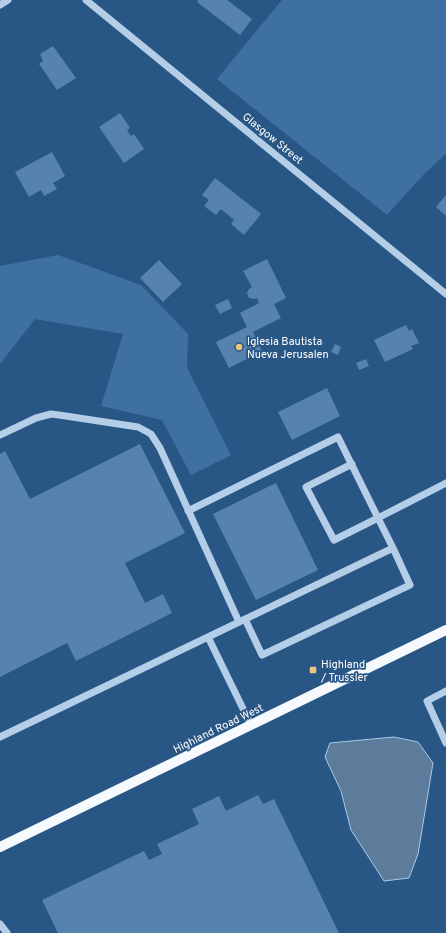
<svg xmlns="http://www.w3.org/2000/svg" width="446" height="933" viewBox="0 0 446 933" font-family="Overpass,sans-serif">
<rect width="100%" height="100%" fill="#295785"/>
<path fill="#3e71a1" d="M282 0H446V154L426 172 387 215 217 79Z
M58 255 141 285 188 334 187 368 231 455 191 475 162 420 101 406 123 334 35 319 0 364V266Z"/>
<path fill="#5d7c9c" stroke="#a9cae7" d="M394 737 418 742 433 763 418 854 409 878 384 881 351 830 341 791 325 757 330 743Z"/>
<path fill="#5682ae" d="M198 0H227L252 19 240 35 197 2Z
M53 46 76 78 57 90 39 64 43 61 40 54Z
M120 113 130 128 127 130 131 136 134 134 144 149 124 163 99 127Z
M52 152 65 176 53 183 57 189 44 196 41 190 29 197 15 172Z
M215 178 261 214 244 235 231 224 234 220 221 209 216 215 204 206 209 200 202 195Z
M446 195V216L436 207Z
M267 259 286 298 274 304 281 318 253 332 262 351 229 368 216 342 247 327 240 313 259 303 257 298 254 299 249 298 247 293 249 289 252 287 243 271Z
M159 260 182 284 163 302 140 278Z
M228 299 232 308 220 314 215 305Z
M406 325 409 331 412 329 419 343 411 346 413 349 385 362 374 340Z
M335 344 341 347 338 355 331 352Z
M366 359 369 366 359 370 356 363Z
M327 388 340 416 292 440 278 412Z
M140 444 185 533 125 563 145 603 163 594 172 613 76 661 67 643 0 677V454L5 451 30 499Z
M276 483 318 570 256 600 213 514Z
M258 795 263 804 274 799 339 933H58L42 900 144 851 149 860 162 854 157 844 199 824 192 809 219 796 226 811Z"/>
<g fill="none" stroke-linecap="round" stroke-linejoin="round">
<path stroke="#b4cee7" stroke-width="7" d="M86 0 446 294
M0 5 8 0
M0 435 36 418 51 414 59 415 138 427 151 434 160 448 239 622
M188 511 338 437 378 518 334 540 306 487 352 464
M245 619 262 655 410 585 393 548
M208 637 393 548 378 518 446 483
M446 691 427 701 446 743
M0 737 208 637 251 725
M0 924 7 933"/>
<path stroke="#f6f9fe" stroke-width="10" d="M0 847 446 630"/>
</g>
<g fill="#eec67b" stroke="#295785" stroke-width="1.5">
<circle cx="239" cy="347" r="4"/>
<rect x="309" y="666" width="8" height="8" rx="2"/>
</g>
<g text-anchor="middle" stroke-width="3.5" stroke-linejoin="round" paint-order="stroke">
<g font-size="11" fill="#fff" stroke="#295785">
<text transform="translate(273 138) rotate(39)" y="4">Glasgow Street</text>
<text transform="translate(218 728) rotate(-26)" y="4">Highland Road West</text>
</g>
<g font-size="11" fill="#fff" stroke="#295785" text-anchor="start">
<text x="247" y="345">Iglesia Bautista<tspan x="247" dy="13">Nueva Jerusalen</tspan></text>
<text x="321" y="668">Highland<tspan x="321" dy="13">/ Trussler</tspan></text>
</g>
</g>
</svg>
